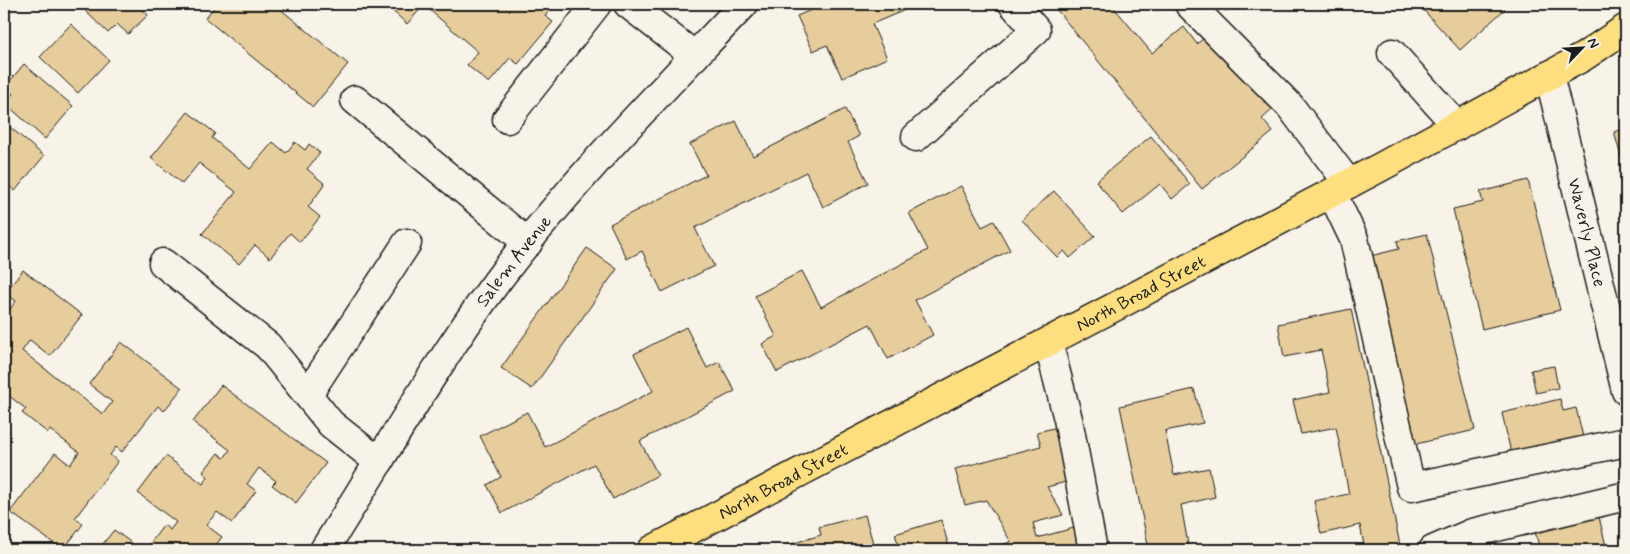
<svg xmlns="http://www.w3.org/2000/svg" width="1630" height="554" viewBox="0 0 1630 554" font-family="Mynerve,sans-serif">
<rect width="100%" height="100%" fill="#f7f3e8"/>
<filter id="ink" filterUnits="userSpaceOnUse"><feTurbulence type="fractalNoise" baseFrequency=".02" numOctaves="2"/><feDisplacementMap in="SourceGraphic" scale="10" xChannelSelector="R" yChannelSelector="G"/><feConvolveMatrix kernelMatrix="1 2 1 2 8 2 1 2 1" color-interpolation-filters="sRGB"/></filter>
<g filter="url(#ink)">
<path fill="#e7cd9c" stroke="#1c1c1c" d="M78 4H137L148 15 128 34 117 24 108 33Z
M217 4H274L348 64 313 107 205 18Z
M385 4H555L545 16 553 22 518 64 510 58 489 83 467 65 478 52 424 5 407 24Z
M825 4H919L872 24 887 58 842 78 827 45 813 51 797 16Z
M1052 4H1111L1152 53 1184 27 1197 44 1211 32 1273 109 1262 119 1273 132 1202 189Z
M1220 4H1234L1226 11Z
M1418 4H1500L1505 9 1460 50Z
M71 24 109 60 78 93 40 57Z
M24 64 73 106 45 139 5 103 13 94 5 87Z
M845 109 859 136 848 142 868 183 823 207 806 172 695 228 714 266 662 292 642 251 627 259 610 224 706 175 690 144 736 121 753 156Z
M188 112 215 133 212 138 250 169 273 142 286 153 295 142 305 150 309 144 320 153 307 169 325 184 308 207 320 217 300 242 290 233 270 258 255 245 239 264 202 234 236 192 199 163 182 184 151 158Z
M4 122 44 156 15 191 4 182Z
M1626 128V174L1614 132Z
M1151 136 1190 184 1172 199 1160 184 1123 214 1096 181Z
M1528 180 1560 310 1482 329 1453 209 1483 202 1480 192Z
M961 186 982 227 994 221 1010 250 915 300 933 335 888 359 870 324 777 372 762 344 776 336 755 296 802 271 821 307 928 250 909 213Z
M1054 191 1095 236 1070 258 1064 251 1057 257 1022 220Z
M1427 234 1475 430 1412 445 1366 257 1399 249 1397 241Z
M587 248 617 269 532 389 501 368Z
M23 270 82 315 50 356 30 340 22 351 103 414 112 402 89 384 121 342 182 388 164 411 158 406 122 452 116 447 110 455 118 461 75 518 83 524 63 550 10 512 55 453 70 465 79 452 50 430 48 433 22 413 26 409 4 392V317L16 301 5 293Z
M1351 309 1401 550H1365L1360 525 1321 534 1314 501 1349 494 1336 427 1301 434 1293 400 1330 392 1321 350 1284 357 1278 324Z
M686 327 707 368 719 362 735 391 640 441 658 475 613 499 594 464 502 513 487 485 501 477 480 436 527 412 545 447 653 391 634 354Z
M1554 366 1558 388 1536 393 1531 370Z
M221 385 326 463 296 503 272 485 276 481 259 468 247 484 256 491 232 523 217 512 206 525 222 537 212 550H154L148 546 164 525 170 530 176 522 138 493 166 456 203 484 208 477 203 472 218 453 224 458 230 450 193 422Z
M1194 389 1203 423 1165 431 1174 475 1209 468 1215 497 1181 505 1189 550H1149L1120 406Z
M1560 399 1563 411 1576 408 1583 437 1511 453 1502 413Z
M1062 426 1077 479 1047 487 1063 515 1033 523 1037 538 1081 526 1088 550H982L1011 542 986 500 965 505 955 469 1041 446 1037 432Z
M1597 509 1607 550H1540L1533 524Z
M865 515 875 550H771L821 535 819 527Z
M941 520 950 550H900L895 534Z
M114 530 141 550H98Z"/>
<g fill="none" stroke-linecap="round" stroke-linejoin="round">
<g stroke="#1c1c1c" stroke-width="31">
<g id="minor">
<path d="M628 4 695 56"/>
<path d="M1189 4 1290 106 1349 184"/>
<path d="M1392 53 1457 126"/>
<path id="s1" d="M1549 75 1626 391"/>
<path d="M355 100 528 243"/>
<path d="M507 119 597 4"/>
<path d="M916 137 1036 30 1013 4"/>
<path d="M1332 193 1354 239 1411 487 1626 442"/>
<path d="M163 263 268 346 331 424 379 462"/>
<path d="M1048 342 1068 419 1093 550"/>
<path d="M308 394 407 243"/>
<path id="s2" d="M324 550C381 460 434 366 498 280 572 181 660 93 744 4"/>
<path d="M1433 550 1472 533 1626 496"/>
</g>
</g>
<g stroke="#1c1c1c" stroke-width="31">
<g id="major">
<path id="s3" d="M652 550 1377 169 1583 57 1626 28"/>
</g>
</g>
<use href="#minor" stroke="#f7f3e8" stroke-width="28"/>
<use href="#major" stroke="#fedf80" stroke-width="28"/>
</g>
</g>
<g text-anchor="middle" stroke-width="4" stroke-linejoin="round" paint-order="stroke">
<g font-size="18" fill="#1c1c1c" stroke="#f7f3e8">
<text dy="6" stroke="none"><textPath href="#s1" startOffset="162">Waverly Place</textPath></text>
<text dy="6" stroke="none"><textPath href="#s2" startOffset="346">Salem Avenue</textPath></text>
<text dy="6" stroke="none"><textPath href="#s3" startOffset="552">North Broad Street</textPath></text>
<text dy="6" stroke="none"><textPath href="#s3" startOffset="148">North Broad Street</textPath></text>
</g>
</g>
<rect width="1630" height="554" fill="none" stroke="#f7f3e8" stroke-width="20"/>
<rect x="10" y="10" width="1610" height="534" fill="none" stroke="#1c1c1c" stroke-width="2" filter="url(#ink)"/>
<g transform="translate(1582 48) rotate(65)" stroke="#f7f3e8" stroke-width="4" paint-order="stroke">
<path d="M0-4L9 19L0 12L-9 19Z" fill="#1c1c1c"/>
<text y="-8" font-size="14" font-weight="bold" text-anchor="middle" fill="#1c1c1c">N</text>
</g>
</svg>
